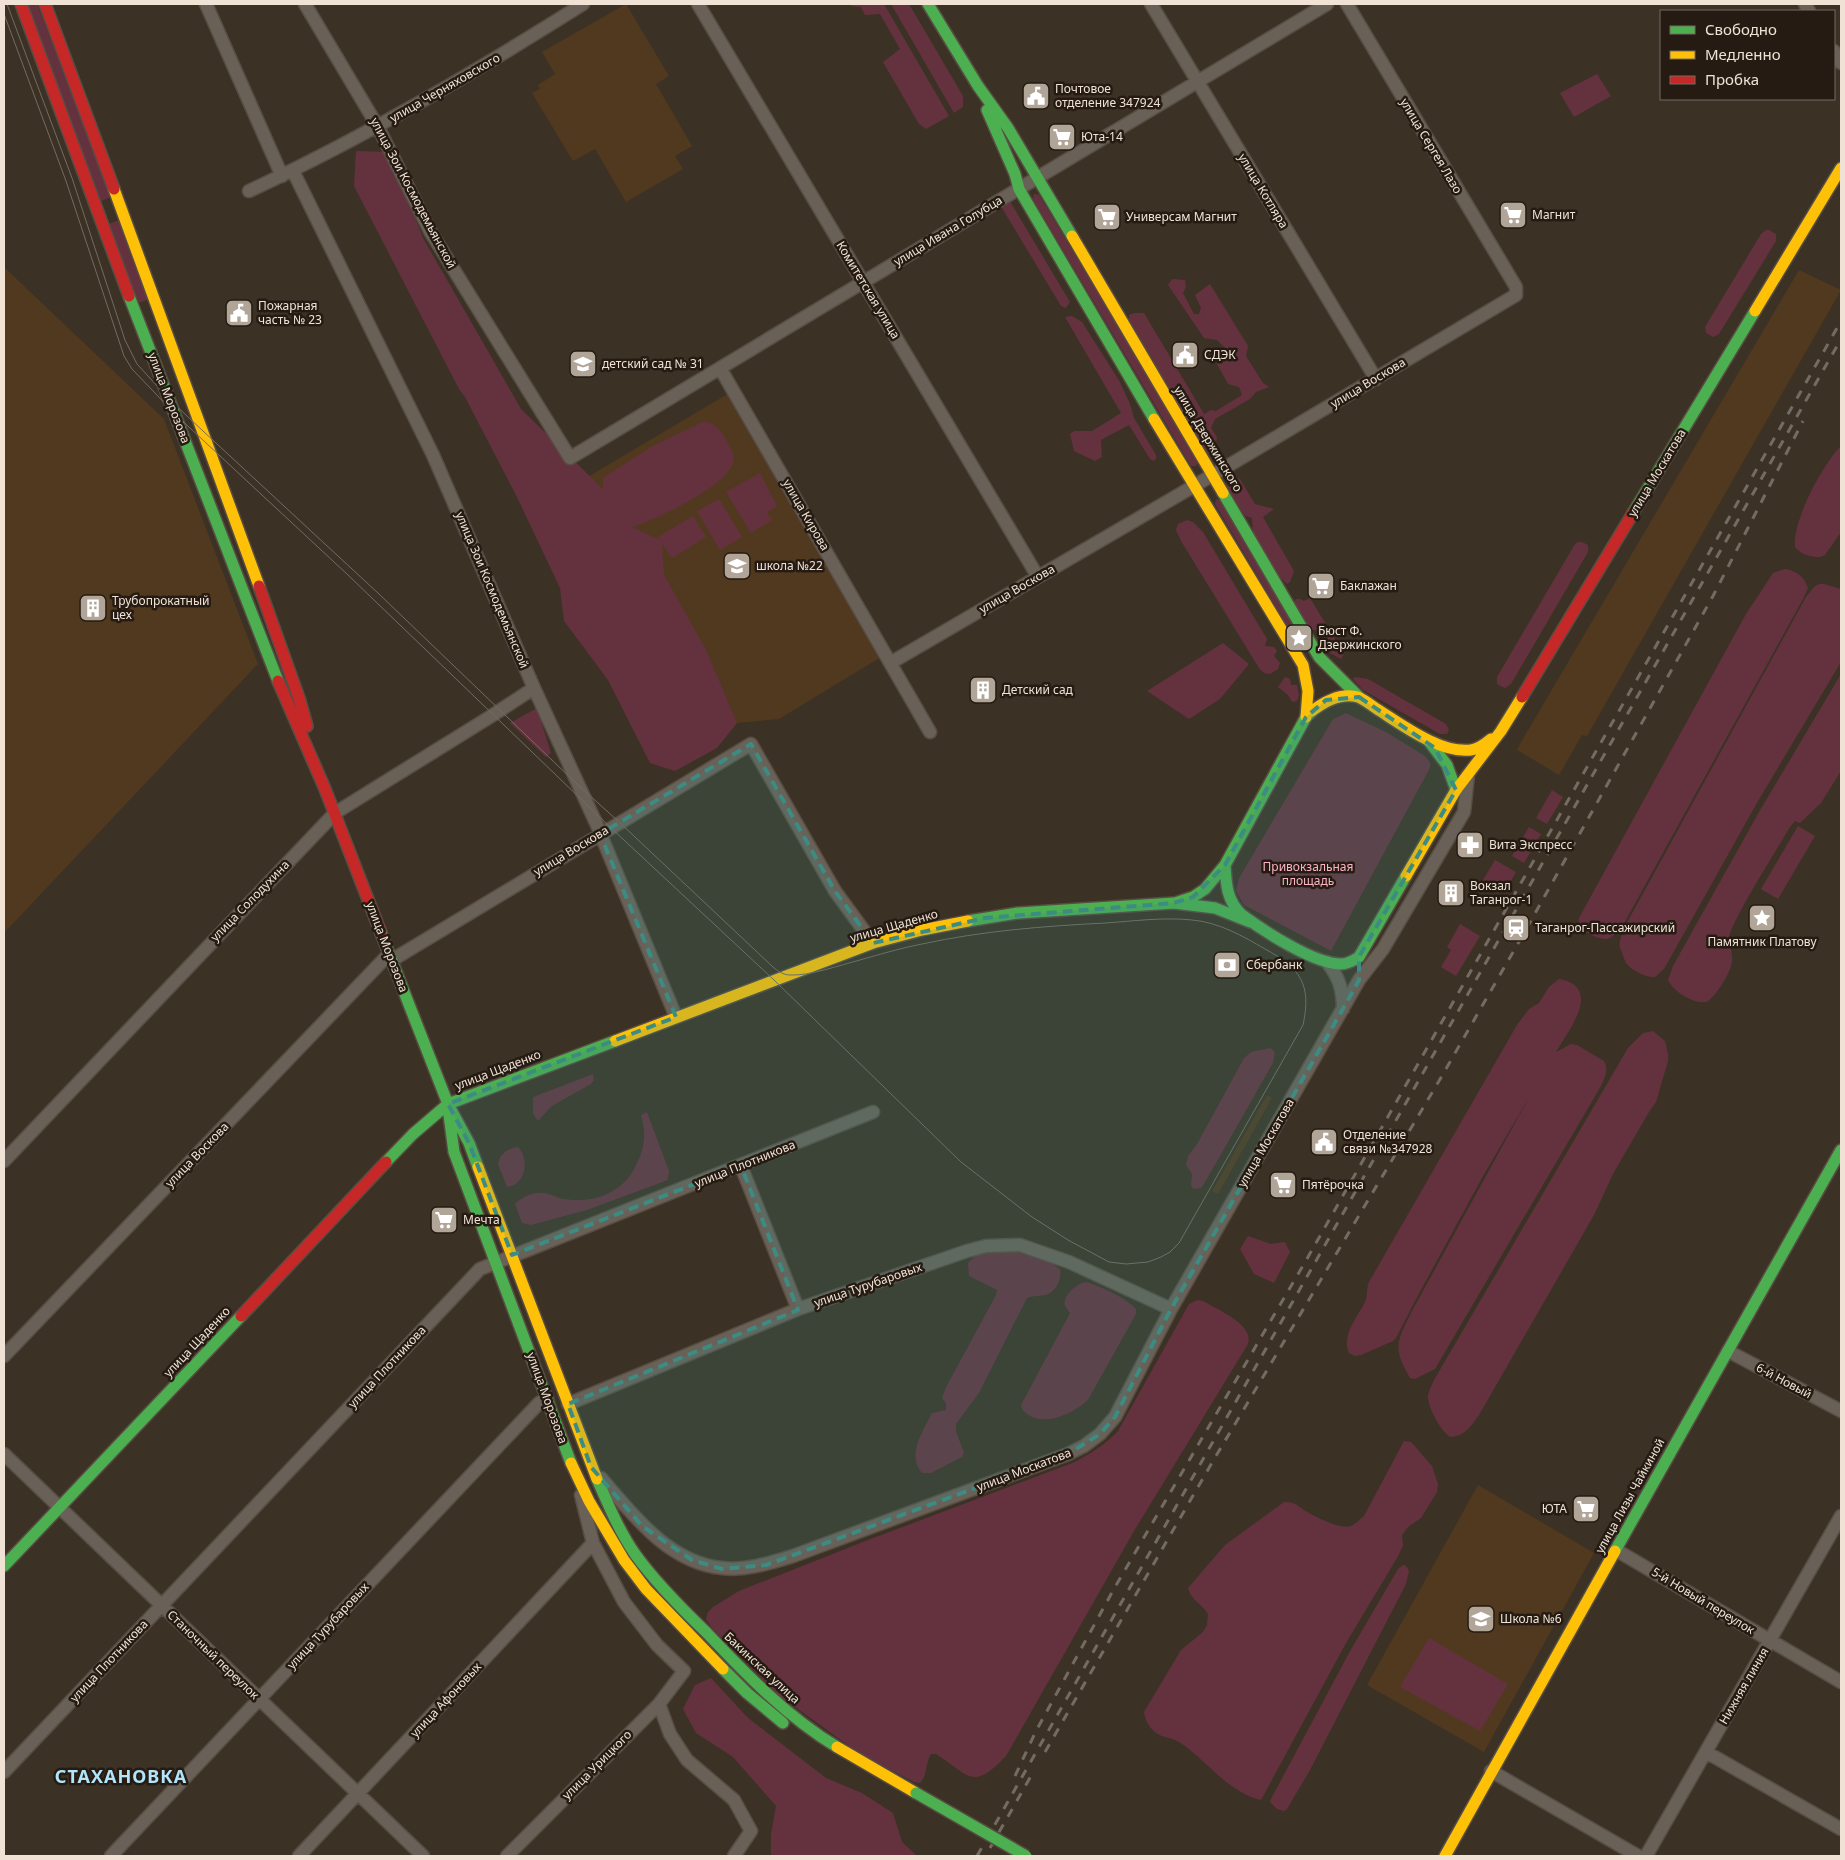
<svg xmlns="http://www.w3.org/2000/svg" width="1845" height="1860" viewBox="0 0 1845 1860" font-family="'Noto Sans',sans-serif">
<rect width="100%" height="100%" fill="#3c3125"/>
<path fill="#51391f" d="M626 4 669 76 656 84 692 146 675 156 683 169 626 202 595 149 573 161 532 93 540 89 538 85 555 74 542 52Z
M4 267 164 419 258 664 4 933Z
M1799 270 1841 290 1587 736 1582 735 1559 775 1517 750 1521 742Z
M731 392 886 654 779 719 737 723 586 478Z
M1267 1095 1272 1098 1218 1194 1212 1191Z
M1478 1485 1594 1553 1484 1752 1367 1685Z"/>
<path fill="#64323f" d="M26 4H37L111 197 101 201Z
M850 4H884L949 116 926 129 919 124 883 62 900 49 880 14 865 15 861 7 851 6Z
M891 4H909L963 96V107L954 113Z
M1597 74 1611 96 1574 117 1560 93Z
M356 151 390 152 423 238 521 409 603 489V478L653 446 705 421C715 424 724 433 728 444 730 448 734 454 734 458 733 485 654 520 632 527L660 540 658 537 693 516 706 537 672 558 662 544 664 575 706 650 737 723 717 748 675 771 650 763 608 680 564 621 560 588 517 497 465 397 459 389 354 186Z
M1034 194 1039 195 1199 461 1196 466H1191L1033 199Z
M1007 202 1011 203 1070 302 1066 308 1061 306 1002 208Z
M119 220 149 299 139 303 109 224Z
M1766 230H1769L1776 234V241L1719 334 1713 337 1706 333 1705 327 1761 234Z
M1172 279 1185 280 1186 287 1183 293 1194 314H1199L1201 308 1195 295 1210 284 1248 346 1246 356 1263 383 1269 387 1256 392 1250 399 1215 419 1211 428 1217 437 1214 454 1212 456 1209 455 1129 320V315L1134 313H1144L1204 414 1211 410 1216 411 1242 395 1239 387 1228 384 1217 364 1230 353 1217 340 1204 338 1168 285Z
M1072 316 1082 322 1120 382 1130 404 1134 418 1156 455V459L1154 461 1150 459 1129 425 1101 440 1102 457 1095 461 1074 451 1070 434 1074 431H1092L1121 413 1065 317Z
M1841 446V532L1825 555C1817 560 1801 555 1795 547 1792 521 1823 464 1841 446Z
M760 473 777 506 767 512 772 520 751 533 726 492Z
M1232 475 1240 479 1255 504 1274 509 1263 517 1294 571 1290 582 1287 584 1279 576 1253 533 1252 518 1245 516 1227 487V481Z
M719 499 742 537 720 550 697 511Z
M1216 499 1221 501 1300 633 1294 637 1215 504Z
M1187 520 1193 522 1203 532 1267 639 1265 646 1274 647 1277 651 1274 656 1280 663 1278 669 1270 674 1264 673 1259 668 1181 541 1176 530 1178 524Z
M1578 542H1582L1588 545V552L1511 684 1505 688 1497 684V677L1575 544Z
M1784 569C1795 570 1804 576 1808 588L1803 599 1622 927C1619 930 1615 935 1610 938 1601 942 1583 932 1578 924L1579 918 1746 614 1773 573Z
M1819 584H1824L1841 589V662L1758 801 1664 969 1655 977C1646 978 1631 970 1626 963 1624 959 1622 952 1620 948 1618 941 1623 934 1624 928L1806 597 1814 587Z
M1310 598 1344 654 1341 659 1330 653 1326 640 1318 630H1309L1293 603 1296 599H1300L1304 601Z
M1223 643 1249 664 1220 699 1189 719 1147 691Z
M1841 674V771L1821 803 1800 823 1795 821 1790 827C1770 861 1748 894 1731 930 1727 939 1733 951 1732 961 1732 970 1715 999 1706 1002 1701 1003 1693 1001 1688 998 1680 994 1672 988 1668 980L1673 966 1759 812Z
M1285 677 1290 679 1291 685H1297L1299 695 1297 701 1292 702 1288 695 1278 687Z
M1355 677 1368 679 1446 724 1449 730 1447 734H1440L1363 690 1353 679Z
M537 708 551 753 546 757 510 723Z
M1346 713 1386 732 1425 756 1430 762V768L1331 951 1244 905 1236 891 1239 878 1333 719Z
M1552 790 1563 797 1547 824 1536 818Z
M1798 826 1815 836 1778 899 1761 889Z
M1529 827 1541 834 1524 863 1512 856Z
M1495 860 1516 872 1504 893 1483 880Z
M1460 924 1480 936 1456 976 1441 967 1451 950 1447 947Z
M1559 979C1604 987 1568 1031 1556 1052L1571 1044 1577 1045 1604 1061C1609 1070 1605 1077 1601 1086L1435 1369 1415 1379 1410 1378C1392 1347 1397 1341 1412 1311L1531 1094 1483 1176 1415 1301 1396 1338 1393 1341 1361 1355 1355 1356 1349 1353C1341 1335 1357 1318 1365 1302 1368 1296 1366 1289 1369 1282L1517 1025 1529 1009 1539 1003 1549 987Z
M1653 1031 1665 1041 1668 1054V1061L1656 1102 1649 1112 1614 1172 1594 1215 1479 1415C1471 1426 1465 1436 1450 1437 1441 1431 1427 1407 1428 1395 1429 1390 1432 1385 1434 1380L1628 1048 1643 1033Z
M1270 1048 1275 1052 1273 1063 1204 1184 1201 1188 1194 1189 1191 1186 1192 1174 1186 1165 1188 1156 1197 1144 1244 1058 1251 1052Z
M593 1074 594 1080 591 1084 552 1106 538 1121 533 1114V1097Z
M647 1112 669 1171 668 1180 587 1210 531 1225 522 1223 515 1204C522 1197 533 1192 543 1193 550 1193 557 1198 564 1199 595 1204 625 1192 637 1163 645 1147 646 1133 641 1115Z
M518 1147C530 1159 526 1185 507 1187L498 1164C500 1153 507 1149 518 1147Z
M1248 1236 1271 1244 1285 1242 1290 1252 1274 1283 1254 1274 1240 1249Z
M996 1248 1018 1249 1048 1261 1060 1269C1062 1278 1057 1290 1048 1294 1042 1297 1034 1295 1027 1298L979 1393 956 1424V1431L964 1453 962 1457 931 1473H922C906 1455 923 1431 932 1413L946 1410V1404L942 1398 946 1387 996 1295 997 1290 969 1276 968 1263 975 1256Z
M1086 1282C1100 1286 1127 1298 1136 1309V1314L1088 1400C1072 1415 1038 1430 1022 1409L1021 1405 1070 1313C1069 1312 1066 1307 1065 1306 1062 1296 1077 1283 1086 1282Z
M1198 1300 1203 1301C1218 1310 1254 1324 1248 1344L1134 1531 1006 1756C972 1792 969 1775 936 1754H931C925 1763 928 1775 920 1783L914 1782 863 1756 780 1696 712 1628 706 1619 708 1612 713 1607 739 1591 868 1540 1075 1462C1091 1453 1106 1444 1118 1431L1189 1304Z
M1404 1441 1411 1442 1432 1466 1438 1484 1437 1492 1421 1518 1408 1527 1402 1535 1403 1546 1397 1558 1346 1643 1261 1800C1227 1792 1207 1760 1179 1742 1172 1737 1162 1738 1155 1732 1149 1727 1145 1720 1144 1712L1181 1650 1203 1632 1207 1625 1208 1614C1202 1604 1190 1599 1188 1588L1225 1545 1284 1502C1295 1501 1300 1508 1309 1513 1318 1518 1342 1530 1351 1526 1356 1524 1360 1519 1364 1516Z
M1403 1565 1406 1566 1409 1571 1406 1584 1310 1770 1287 1809 1284 1811 1277 1809 1270 1802 1271 1799 1349 1653 1398 1569Z
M1429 1638 1508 1684 1480 1731 1400 1687Z
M711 1678 748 1718 826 1778 862 1793 893 1813 902 1842 917 1856H771V1834L776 1806 733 1757 696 1733 683 1709 695 1685Z"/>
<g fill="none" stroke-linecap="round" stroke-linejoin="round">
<g stroke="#574d43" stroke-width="15">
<path id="street" d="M206 4 282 176
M305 4 378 127 430 231 570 458 1327 4
M698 4 1038 577
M1151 4 1376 379
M1805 4 1809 11
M1834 51 1841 63
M293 171 433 455 534 688 596 823 676 1017
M249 191C365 137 475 72 583 4
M720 368 930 732
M892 662 1194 486 1516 295V287L1347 4
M392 960 751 744 835 891 873 943
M1327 962C1339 977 1343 990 1343 1009
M4 1161 335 813 493 715 534 688
M741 1166 798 1309
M1728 1351 1841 1411
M4 1356 389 954
M568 1404 798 1309 967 1251 986 1246 1020 1245 1069 1262 1171 1309
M4 1454 423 1856
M601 1478C633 1515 669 1563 722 1568 746 1571 770 1563 793 1556L1068 1454 1084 1446 1100 1434 1115 1417 1171 1309 1359 980 1383 949 1464 812 1468 775
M1616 1550 1841 1682
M659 1704 670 1734 687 1760 734 1800 751 1831 734 1856
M1706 1752 1841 1829
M1491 1771 1638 1856
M4 1772 480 1269 873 1112
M111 1856 539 1403 547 1398
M299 1856 593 1543
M507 1856 659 1704 684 1671 657 1645 624 1602 593 1543 581 1495
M1646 1856 1841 1516"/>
</g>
<g stroke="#574d43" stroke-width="14">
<path id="fast" d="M928 4 978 86 1008 128 1072 236
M987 110 1015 174 1019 189 1154 419
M129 296 278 681
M1223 493 1319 657 1359 697
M1633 513 1755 311
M1428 740 1447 765 1456 790
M1225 865C1226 885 1227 901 1242 915 1264 931 1314 964 1341 964 1348 964 1353 961 1359 957L1406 876
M1178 902 1193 897 1205 889 1225 865 1306 717 1312 711
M968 921 1018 913 1174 903 1215 908 1250 922
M381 933 448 1104 469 1143 478 1167
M449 1115 454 1152 571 1463
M386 1162 413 1134 448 1104 615 1041
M597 1479C608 1504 619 1531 635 1554 655 1582 681 1608 706 1632 746 1674 787 1717 837 1747
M1615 1551 1841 1150
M4 1566 241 1316
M723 1669 747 1693 783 1723"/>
</g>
<g stroke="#574d43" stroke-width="14">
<path id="slow" d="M114 189 259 586
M1072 236 1223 493
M1755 311 1841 168
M1154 419 1303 665 1308 691 1306 717
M1312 711C1325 701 1341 692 1358 697 1365 700 1371 705 1377 709 1402 725 1441 754 1471 750 1479 749 1485 744 1491 739
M1406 876 1456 790 1501 731 1522 697
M615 1041 873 943 922 930 968 921
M478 1167 597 1479
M571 1463 589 1501 624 1560 646 1589 723 1669
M837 1747 916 1793
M1445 1856 1615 1551"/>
</g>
<g stroke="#574d43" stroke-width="14">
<path id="jam" d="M21 4 129 296
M45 4 114 189
M259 586 299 698 307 726
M278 681 325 789 381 933
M1522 697 1633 513
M241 1316 386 1162"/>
</g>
<use href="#street" stroke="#696157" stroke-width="12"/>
<use href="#fast" stroke="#4caf50" stroke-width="11"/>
<use href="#slow" stroke="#ffc107" stroke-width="11"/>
<use href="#jam" stroke="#c62828" stroke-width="11"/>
<path stroke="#736c63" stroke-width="1" d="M4 14 66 181 124 356 132 369 176 415 348 575 610 827 774 980 961 1162 1032 1217 1068 1240 1109 1262 1126 1264 1148 1262 1161 1257 1170 1252 1179 1243 1303 1025C1312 984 1300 968 1265 949 1243 936 1218 922 1192 920 1164 917 1134 921 1106 923 1044 926 982 931 922 944 901 948 881 954 860 960 840 965 810 976 790 975 783 975 778 971 773 967L618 821 578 785 379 594 203 431 169 399 137 364 125 340 72 178 7 4"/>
<path stroke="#736c63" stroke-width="3" stroke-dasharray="9 9" stroke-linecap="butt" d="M1045 1752 1213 1461 1439 1081 1524 933 1713 596 1803 421
M1015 1776 1036 1731 1115 1587 1308 1257 1841 321
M990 1848 1031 1776
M977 1856 1841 339"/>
<g stroke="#574d43" stroke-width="14" stroke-linecap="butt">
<path id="fast-bridge" d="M916 1793 1026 1856"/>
</g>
<use href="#fast-bridge" stroke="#4caf50" stroke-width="11"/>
</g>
<path fill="#3c8c83" fill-opacity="0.2" stroke="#3c8c83" stroke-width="4" stroke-dasharray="10 6" stroke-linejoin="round" d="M1359 697 1435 748 1456 790 1359 957V980L1348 1000 1171 1309 1115 1417 1100 1434 1068 1454 766 1565 722 1569 692 1560 642 1526 591 1467 568 1404 798 1310 741 1166 512 1255 469 1143 448 1104 676 1017 600 834 751 744 835 891 873 943 985 918 1174 903 1193 897 1225 865 1306 717 1326 700Z"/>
<defs>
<g id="civic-square" transform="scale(1.4375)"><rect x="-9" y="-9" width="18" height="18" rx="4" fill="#b1a598" stroke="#251b12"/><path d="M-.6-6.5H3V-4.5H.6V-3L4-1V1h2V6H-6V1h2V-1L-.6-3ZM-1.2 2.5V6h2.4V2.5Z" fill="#fff"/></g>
<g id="supermarket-square" transform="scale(1.4375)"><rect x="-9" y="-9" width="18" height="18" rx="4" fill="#b1a598" stroke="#251b12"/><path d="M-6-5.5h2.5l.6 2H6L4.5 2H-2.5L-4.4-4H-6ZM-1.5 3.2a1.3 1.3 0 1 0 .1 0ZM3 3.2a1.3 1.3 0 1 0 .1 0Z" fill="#fff"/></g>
<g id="school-square" transform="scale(1.4375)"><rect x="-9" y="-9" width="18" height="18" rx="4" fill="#b1a598" stroke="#251b12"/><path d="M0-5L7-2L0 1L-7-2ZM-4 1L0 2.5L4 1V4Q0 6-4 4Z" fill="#fff"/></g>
<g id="building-square" transform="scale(1.4375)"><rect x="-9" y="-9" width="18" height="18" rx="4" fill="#b1a598" stroke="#251b12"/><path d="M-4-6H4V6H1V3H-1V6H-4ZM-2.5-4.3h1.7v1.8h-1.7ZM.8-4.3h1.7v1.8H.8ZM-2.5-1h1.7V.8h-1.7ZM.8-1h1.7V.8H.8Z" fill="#fff"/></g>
<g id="sight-square" transform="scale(1.4375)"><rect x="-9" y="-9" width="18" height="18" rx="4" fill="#b1a598" stroke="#251b12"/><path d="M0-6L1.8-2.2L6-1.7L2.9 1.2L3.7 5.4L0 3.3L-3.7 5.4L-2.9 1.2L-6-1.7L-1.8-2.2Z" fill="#fff"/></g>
<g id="pharmacy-square" transform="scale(1.4375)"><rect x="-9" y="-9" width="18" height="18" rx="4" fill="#b1a598" stroke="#251b12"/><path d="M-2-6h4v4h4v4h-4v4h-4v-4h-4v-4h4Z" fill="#fff"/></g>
<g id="station-square" transform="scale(1.4375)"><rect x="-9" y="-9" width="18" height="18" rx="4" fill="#b1a598" stroke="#251b12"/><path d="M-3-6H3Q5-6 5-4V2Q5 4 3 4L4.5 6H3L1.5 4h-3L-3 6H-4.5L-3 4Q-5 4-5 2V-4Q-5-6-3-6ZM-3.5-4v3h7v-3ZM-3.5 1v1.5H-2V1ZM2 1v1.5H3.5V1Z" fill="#fff"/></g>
<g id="bank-square" transform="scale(1.4375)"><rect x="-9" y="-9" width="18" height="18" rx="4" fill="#b1a598" stroke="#251b12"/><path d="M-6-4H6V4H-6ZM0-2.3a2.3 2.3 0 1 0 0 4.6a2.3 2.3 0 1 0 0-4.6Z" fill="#fff"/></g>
</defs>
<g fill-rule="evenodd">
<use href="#civic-square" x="1036" y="96"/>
<use href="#supermarket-square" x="1062" y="137"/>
<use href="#supermarket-square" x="1513" y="215"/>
<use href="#supermarket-square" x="1107" y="217"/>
<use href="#civic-square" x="239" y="313"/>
<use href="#civic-square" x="1185" y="355"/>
<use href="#school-square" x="583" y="364"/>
<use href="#school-square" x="737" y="566"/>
<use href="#supermarket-square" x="1321" y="586"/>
<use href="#building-square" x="93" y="608"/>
<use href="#sight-square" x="1299" y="638"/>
<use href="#building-square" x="983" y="690"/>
<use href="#pharmacy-square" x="1470" y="845"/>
<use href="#building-square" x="1451" y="893"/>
<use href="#sight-square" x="1762" y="918"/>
<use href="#station-square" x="1516" y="928"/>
<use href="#bank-square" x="1227" y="965"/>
<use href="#civic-square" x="1324" y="1142"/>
<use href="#supermarket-square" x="1283" y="1185"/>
<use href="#supermarket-square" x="444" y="1220"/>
<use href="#supermarket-square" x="1586" y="1509"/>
<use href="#school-square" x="1481" y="1619"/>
</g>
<g text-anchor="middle" stroke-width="5" stroke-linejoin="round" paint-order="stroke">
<g font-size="12" fill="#f0e3d6" stroke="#251b12">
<text transform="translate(445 88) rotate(-30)" y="4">улица Черняховского</text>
<text transform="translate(1431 146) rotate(59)" y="4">улица Сергея Лазо</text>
<text transform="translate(1263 191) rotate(59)" y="4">улица Котляра</text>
<text transform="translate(413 193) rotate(62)" y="4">улица Зои Космодемьянской</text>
<text transform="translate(948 231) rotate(-31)" y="4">улица Ивана Голубца</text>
<text transform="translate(868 290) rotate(59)" y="4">Комитетская улица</text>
<text transform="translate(1368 383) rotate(-31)" y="4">улица Воскова</text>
<text transform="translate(169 398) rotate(69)" y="4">улица Морозова</text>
<text transform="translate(1208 439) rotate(59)" y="4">улица Дзержинского</text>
<text transform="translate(1657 473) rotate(-59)" y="4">улица Москатова</text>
<text transform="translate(806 515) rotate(60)" y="4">улица Кирова</text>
<text transform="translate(1017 589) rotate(-30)" y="4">улица Воскова</text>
<text transform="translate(492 590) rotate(67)" y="4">улица Зои Космодемьянской</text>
<text transform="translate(571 851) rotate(-31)" y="4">улица Воскова</text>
<text transform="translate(250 901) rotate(-46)" y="4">улица Солодухина</text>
<text transform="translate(894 926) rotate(-16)" y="4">улица Щаденко</text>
<text transform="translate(387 947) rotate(69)" y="4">улица Морозова</text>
<text transform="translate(498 1070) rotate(-21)" y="4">улица Щаденко</text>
<text transform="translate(1266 1143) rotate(-60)" y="4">улица Москатова</text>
<text transform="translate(197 1155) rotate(-46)" y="4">улица Воскова</text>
<text transform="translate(745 1164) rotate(-22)" y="4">улица Плотникова</text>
<text transform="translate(868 1285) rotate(-19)" y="4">улица Турубаровых</text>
<text transform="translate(197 1342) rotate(-47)" y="4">улица Щаденко</text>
<text transform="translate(387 1367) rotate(-47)" y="4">улица Плотникова</text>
<text transform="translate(1784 1381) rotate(28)" y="4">6-й Новый</text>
<text transform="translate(547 1398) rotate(70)" y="4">улица Морозова</text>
<text transform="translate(1024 1470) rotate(-21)" y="4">улица Москатова</text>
<text transform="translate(1630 1496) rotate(-61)" y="4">улица Лизы Чайкиной</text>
<text transform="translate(1703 1601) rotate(31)" y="4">5-й Новый переулок</text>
<text transform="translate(328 1626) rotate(-47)" y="4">улица Турубаровых</text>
<text transform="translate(213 1655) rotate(44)" y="4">Станочный переулок</text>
<text transform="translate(109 1661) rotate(-47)" y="4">улица Плотникова</text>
<text transform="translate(762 1668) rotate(43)" y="4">Бакинская улица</text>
<text transform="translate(1744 1686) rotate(-60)" y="4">Нижняя линия</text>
<text transform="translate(446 1700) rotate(-47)" y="4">улица Афоновых</text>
<text transform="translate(597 1765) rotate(-45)" y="4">улица Урицкого</text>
</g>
<g font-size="12" fill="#f0e3d6" stroke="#251b12" text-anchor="start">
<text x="1055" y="93">Почтовое<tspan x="1055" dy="14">отделение 347924</tspan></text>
<text x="1081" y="141">Юта-14</text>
<text x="1532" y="219">Магнит</text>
<text x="1126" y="221">Универсам Магнит</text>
<text x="258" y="310">Пожарная<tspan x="258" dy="14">часть № 23</tspan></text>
<text x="1204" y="359">СДЭК</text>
<text x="602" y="368">детский сад № 31</text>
<text x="756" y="570">школа №22</text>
<text x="1340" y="590">Баклажан</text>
<text x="112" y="605">Трубопрокатный<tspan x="112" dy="14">цех</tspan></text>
<text x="1318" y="635">Бюст Ф.<tspan x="1318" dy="14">Дзержинского</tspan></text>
<text x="1002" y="694">Детский сад</text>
<text x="1489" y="849">Вита Экспресс</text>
<text x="1470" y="890">Вокзал<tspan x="1470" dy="14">Таганрог-1</tspan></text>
<text x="1535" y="932">Таганрог-Пассажирский</text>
<text x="1762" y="946" text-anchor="middle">Памятник Платову</text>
<text x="1246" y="969">Сбербанк</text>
<text x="1343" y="1139">Отделение<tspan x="1343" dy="14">связи №347928</tspan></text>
<text x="1302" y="1189">Пятёрочка</text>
<text x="463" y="1224">Мечта</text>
<text x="1567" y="1513" text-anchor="end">ЮТА</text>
<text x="1500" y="1623">Школа №6</text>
</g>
<g font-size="12" fill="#fcb3c6" stroke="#251b12">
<text x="1308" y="871">Привокзальная<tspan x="1308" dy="14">площадь</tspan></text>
</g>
<g font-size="18" font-weight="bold" letter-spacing="1" fill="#b2e4fa" stroke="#251b12">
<text x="121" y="1783">СТАХАНОВКА</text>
</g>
</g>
<rect width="1845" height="1860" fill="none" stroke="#f0e3d6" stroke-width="10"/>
<rect x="1660" y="10" width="175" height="90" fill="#251b12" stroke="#766b60"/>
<rect x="1670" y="26" width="25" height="8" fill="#4caf50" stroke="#766b60"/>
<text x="1705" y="35" font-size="15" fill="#f0e3d6">Свободно</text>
<rect x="1670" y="51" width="25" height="8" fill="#ffc107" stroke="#766b60"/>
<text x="1705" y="60" font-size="15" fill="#f0e3d6">Медленно</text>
<rect x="1670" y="76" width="25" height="8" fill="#c62828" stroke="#766b60"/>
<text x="1705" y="85" font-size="15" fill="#f0e3d6">Пробка</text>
</svg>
